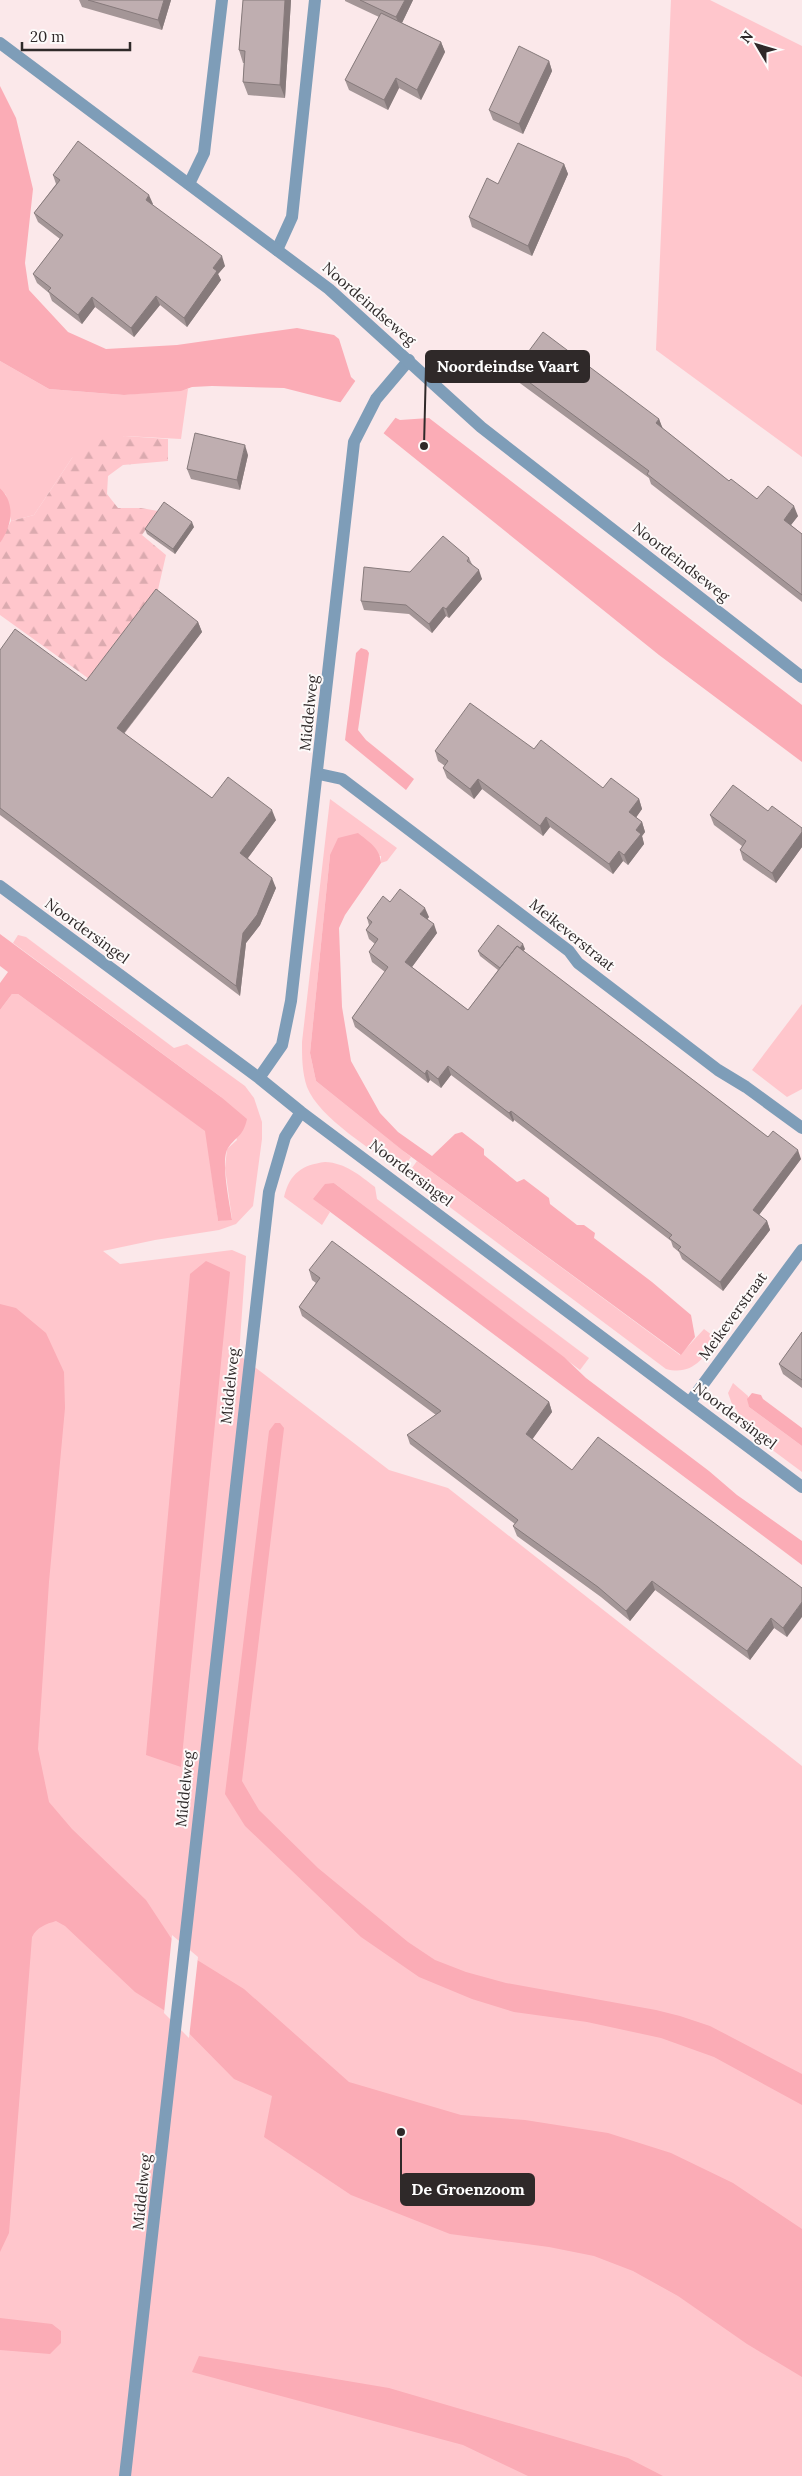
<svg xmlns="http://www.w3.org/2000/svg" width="802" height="2476" viewBox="0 0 802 2476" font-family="Lora,serif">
<defs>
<pattern id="forest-firs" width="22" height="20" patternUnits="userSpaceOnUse" patternTransform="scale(1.25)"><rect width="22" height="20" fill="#ffc6cc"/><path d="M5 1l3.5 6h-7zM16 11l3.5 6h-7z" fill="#dbaaaf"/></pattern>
</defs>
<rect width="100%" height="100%" fill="#fbe8ea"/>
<path fill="#ffc6cc" d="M671 0H710L802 46V457L656 350Z
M0 361 49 389 124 395 188 389 181 439 125 436 72 458 34 515 11 521 6 495 0 488Z
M330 799 397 848 387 861 381 863V856L330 855 310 1053 316 1081 411 1157 401 1171C374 1151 319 1118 307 1087 302 1072 302 1057 302 1042Z
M18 935 26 937 174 1048 187 1044 245 1086 254 1098 262 1122V1139L253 1206 236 1224 219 1230 155 1240 103 1251 120 1264 232 1250 246 1256 239 1355 389 1470 448 1488 802 1766V2476H0V1010L12 994H18L206 1131 218 1221 232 1219 225 1168 227 1149 237 1140 221 1097 13 943Z
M802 1004V1089L787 1097 752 1070Z
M417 1161 680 1355 704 1329 717 1339C704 1358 692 1376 666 1369L407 1175Z
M325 1162C346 1163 359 1175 375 1187L377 1199 589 1358 580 1370 334 1183 314 1199 330 1212 322 1225 284 1197C290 1173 302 1165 325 1162Z
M733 1383 748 1396 749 1407 802 1446V1472L731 1419 737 1410 733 1407 728 1393Z"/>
<path fill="url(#forest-firs)" d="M125 436 168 439V461L123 465 108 476 107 494 118 508H141L158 511 142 535 166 555 157 594 92 681 0 615V543L11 521 34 515 72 458 88 442Z"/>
<path fill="#fbacb6" d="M0 86 16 118 33 189 25 263 29 290 68 332 106 349 177 345 297 328 334 335 339 339 351 377 394 417 400 420 429 418 802 705V762L659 655 382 432 343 403 284 388 212 386 192 387 181 391 124 395 49 389 0 361Z
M0 488C16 504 12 526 0 543Z
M361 648 367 650 369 653 358 730 366 740 414 779 406 790 345 740 356 653Z
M358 833C369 842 380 848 381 863L345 915 339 928 342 1007 351 1061 380 1113 398 1132 432 1156 455 1134 462 1132 484 1149V1155L517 1182 524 1179 549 1198 550 1204 577 1225H584L595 1233 594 1238 652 1282 691 1315 695 1337 681 1355 402 1150 316 1081 310 1053 330 855 338 838Z
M0 934 221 1097 247 1119C243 1137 236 1136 228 1148 220 1160 230 1205 232 1220L218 1221 205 1131 18 994H12L0 1010V983L8 972 0 966Z
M334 1183 564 1357 586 1378 709 1471 737 1495 802 1541V1565L313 1199 325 1184Z
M206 1261 230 1272 181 1767 146 1755 190 1274Z
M0 1304 16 1308 46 1333 64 1372 65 1408 49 1582 38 1749 49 1802 72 1829 146 1900 171 1938 194 1958 244 1989 349 2082 461 2115 525 2120 608 2133 671 2153 733 2183 802 2229V2377L747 2344 678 2296 633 2271 594 2256 549 2247 450 2234 351 2195 264 2137 272 2096 234 2079 170 2014 135 1992 65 1926 56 1921C46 1924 37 1927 32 1937L9 2233 0 2252Z
M752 1393 761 1395 763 1399 802 1428V1446L749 1407 747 1399Z
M275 1423H280L284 1428 242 1781 259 1810 318 1868 408 1942 435 1960 466 1972 506 1983 656 2010 680 2016 710 2026 802 2074V2105L714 2057 661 2038 587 2022 514 2012 472 1999 419 1977 361 1937 245 1826 225 1794 269 1431Z
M0 2318 52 2324 61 2331V2343L50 2354 0 2350Z
M199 2356 389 2388 628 2458 663 2476H528L463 2445 192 2372Z"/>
<path fill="#fbe8ea" d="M356 380 396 417 383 434 340 403Z
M172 1935 198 1957 189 2038 164 2013Z"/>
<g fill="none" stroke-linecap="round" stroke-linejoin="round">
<path stroke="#7e9db8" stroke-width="12" d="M189 184 204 153 222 0
M277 250 292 217 315 0"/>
<path stroke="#7e9db8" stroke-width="12" d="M319 774 342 779 569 951 578 963 718 1070 746 1087 802 1128
M0 886 259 1078 301 1112 802 1487
M259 1078 282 1045 291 1001 354 442 376 399 409 360
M690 1402 802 1250
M125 2476 269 1192 285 1137 301 1112"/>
<path stroke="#7e9db8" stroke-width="12" d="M0 43 329 289 481 427 802 677"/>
</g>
<path fill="#a49697" d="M79 0H171L162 30 82 7Z
M243 0H291L285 98 248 95 243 82 244 63H243L239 50Z
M345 0H413L402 23 441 42 445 52 421 100 399 88 388 110 349 90 345 80 379 17 345 1Z
M549 61 552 71 523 134 493 120 489 110Z
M564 164 568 174 532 256 472 227 469 217Z
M53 175 153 204 152 205 225 266 218 274 221 280 187 327 160 305 134 337 95 307 82 324 52 301 49 293 37 283 33 274 60 239 38 222 34 213 56 184Z
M514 371 659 419 662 428 729 481 757 499 798 516 791 525 802 534V602L651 484 649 478 517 381Z
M248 455 240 490 191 479 187 469Z
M194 527 175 554 147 534 145 529Z
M469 558 472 564 482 579 449 618 446 616 432 633 409 614 364 610 361 601 410 572Z
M198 622 202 632 124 734 212 798 276 820 248 858 276 888 260 925 246 943 240 996 0 815V650L86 681Z
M534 749 603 788 639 799 642 809 636 817 642 822 645 832 642 836 644 844 628 865 623 861 613 874 550 827 543 836 482 789 474 799 447 778 443 768 445 766 438 761 435 751Z
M768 811 802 828V847L776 883 743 860 740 850 742 846 714 825 710 815Z
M390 902 429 917 427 919 437 933 412 967 468 1010 498 970 480 956 478 951 525 949 523 951 768 1137 801 1159 759 1215 767 1221 770 1230 723 1291 682 1259 679 1252 673 1247 671 1241 514 1120 513 1122 451 1075 441 1088 430 1080 428 1083 355 1027 352 1018 385 972 372 962 369 952 375 944 369 939 366 930 369 925 367 918Z
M309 1270 549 1402 552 1412 532 1439 572 1470 802 1588 787 1637 774 1628 750 1660 655 1590 630 1621 601 1597 517 1536 513 1526 515 1524 410 1444 407 1435 436 1415 302 1316 299 1307 316 1283 312 1280Z
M802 1332V1388L783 1374 779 1364Z"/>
<path fill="#867a7b" d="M164 0H171L162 30 158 20Z
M285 0H291L285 98 280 85Z
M405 0H413L400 27 396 17Z
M441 42 445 52 421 100 417 90Z
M549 61 552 71 523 134 519 124Z
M396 78 399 88 388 110 384 100Z
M564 164 568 174 532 256 528 246Z
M149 195 153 204 149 209 146 200Z
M222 256 225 266 218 274 221 280 187 327 184 318 213 268Z
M156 296 160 305 134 337 131 328Z
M92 297 95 307 82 324 78 315Z
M659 419 663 429 656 423Z
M245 445 248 455 240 490 237 480Z
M794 506 798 516 787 530 784 520Z
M192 522 194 527 175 554 173 549Z
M479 570 482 579 449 618 446 609Z
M443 607 446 616 432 633 429 624Z
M198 622 202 632 120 738 117 728Z
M478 779 482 789 474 799 470 789Z
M639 799 642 809 633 822 629 812Z
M272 810 276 820 244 863 240 853Z
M546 817 550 827 543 836 540 826Z
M642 822 645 832 642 836 644 844 628 865 624 855 636 830Z
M802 832V847L776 883 772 873Z
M619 851 623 861 613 874 609 864Z
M272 878 276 888 260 925 246 943 240 996 236 986 243 933Z
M425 908 429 917 424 923 420 914Z
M434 924 437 933 409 971 405 962Z
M523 944 525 949 505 975 503 970Z
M448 1066 451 1075 441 1088 438 1079Z
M427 1070 430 1080 428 1083 425 1074Z
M511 1111 514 1120 513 1122 509 1113Z
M798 1150 801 1159 756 1219 753 1210Z
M767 1221 770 1230 723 1291 720 1282Z
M549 1402 552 1412 529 1444 526 1434Z
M652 1581 655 1590 630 1621 626 1611Z
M802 1602V1617L787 1637 783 1628Z
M771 1618 774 1628 750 1660 747 1651Z"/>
<path fill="#bfaeb0" stroke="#867a7b" d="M88 0H164L158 20Z
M243 0H285L280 85 243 82 245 51 239 50Z
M360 0H405L396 17Z
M381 13 441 42 417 90 396 78 384 100 345 80Z
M519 46 549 61 519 124 489 110Z
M78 141 149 195 146 200 222 256 213 268 217 271 184 318 156 296 131 328 92 297 78 315 48 291 51 288 33 274 63 235 34 213 60 180 53 175Z
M518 143 564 164 528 246 469 217 487 178 498 184Z
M543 332 659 419 656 423 729 481 731 479 757 499 768 486 794 506 784 520 802 534V595L647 474 649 471 514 371Z
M195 433 245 445 237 480 187 469Z
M164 502 192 522 173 549 145 529Z
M443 536 469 558 467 561 479 570 446 609 443 607 429 624 406 605 361 601 364 567 410 572Z
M156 589 198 622 117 728 212 798 228 777 272 810 240 853 272 878 257 915 243 933 236 986 0 808V650L15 629 86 681Z
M470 703 534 749 541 740 603 788 611 778 639 799 629 812 642 822 636 830 641 834 624 855 619 851 609 864 546 817 540 826 478 779 470 789 443 768 448 761 435 751Z
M733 785 768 811 772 806 802 828V832L772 873 740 850 746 841 710 815Z
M400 889 425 908 420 914 434 924 405 962 468 1010 517 946 768 1137 773 1131 798 1150 753 1210 767 1221 720 1282 678 1250 681 1247 669 1238 672 1235 511 1111 509 1113 448 1066 438 1079 427 1070 425 1074 352 1018 388 967 369 952 378 939 366 930 372 922 367 918 383 896 390 902Z
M498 925 523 944 520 948 517 946 500 968 478 951Z
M332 1241 549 1402 526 1434 572 1470 598 1437 802 1588V1602L783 1628 771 1618 747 1651 652 1581 626 1611 598 1587 513 1526 518 1520 407 1435 441 1411 299 1307 320 1278 309 1270Z
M802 1332V1380L779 1364Z"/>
<g text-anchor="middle" stroke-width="4" stroke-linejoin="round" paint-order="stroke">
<g font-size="15" fill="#2f2929" stroke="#fdfafa">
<text transform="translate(369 304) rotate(41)" y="5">Noordeindseweg</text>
<text transform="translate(681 562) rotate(38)" y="5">Noordeindseweg</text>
<text transform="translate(309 713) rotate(-84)" y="5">Middelweg</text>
<text transform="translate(87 931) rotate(36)" y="5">Noordersingel</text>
<text transform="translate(572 935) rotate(39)" y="5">Meikeverstraat</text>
<text transform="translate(411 1173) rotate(37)" y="5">Noordersingel</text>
<text transform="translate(733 1316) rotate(-54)" y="5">Meikeverstraat</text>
<text transform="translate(230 1386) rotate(-84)" y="5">Middelweg</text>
<text transform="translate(735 1416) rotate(37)" y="5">Noordersingel</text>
<text transform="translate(185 1789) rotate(-84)" y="5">Middelweg</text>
<text transform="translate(142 2192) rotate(-84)" y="5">Middelweg</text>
</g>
</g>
<path fill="none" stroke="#2f2929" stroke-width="2" d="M424 446L426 366M401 2132L401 2189"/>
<g fill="#2f2929" stroke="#fdfafa" stroke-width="2">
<circle cx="424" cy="446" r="5"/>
<circle cx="401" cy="2132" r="5"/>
</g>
<g fill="#2f2929" stroke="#2f2929" stroke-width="2">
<rect x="426" y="351" width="163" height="31" rx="5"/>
<rect x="401" y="2174" width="133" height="31" rx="5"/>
</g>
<g font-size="16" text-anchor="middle" font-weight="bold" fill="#fff">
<text x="508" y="372">Noordeindse Vaart</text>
<text x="468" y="2195">De Groenzoom</text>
</g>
<g transform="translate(757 45) rotate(308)" stroke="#fdfafa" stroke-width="4" paint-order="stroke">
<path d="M0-4L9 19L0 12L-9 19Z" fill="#2f2929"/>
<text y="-8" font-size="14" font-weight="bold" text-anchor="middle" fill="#2f2929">N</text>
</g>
<path d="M22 42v8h108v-8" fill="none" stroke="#2f2929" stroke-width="2.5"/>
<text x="30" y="42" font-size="15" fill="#2f2929" stroke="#fdfafa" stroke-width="4" paint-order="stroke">20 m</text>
</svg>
